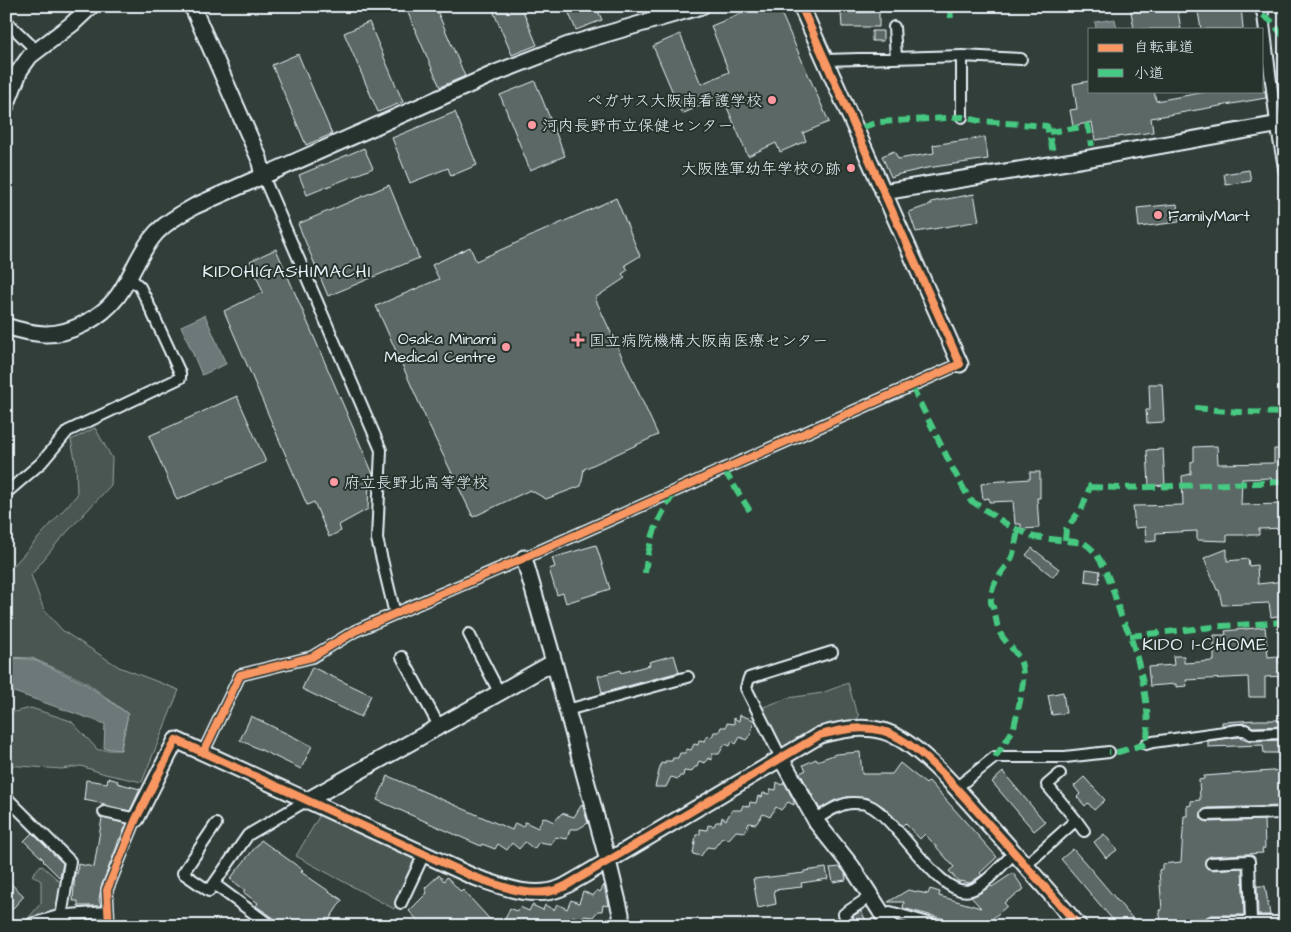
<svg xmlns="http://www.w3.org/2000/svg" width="1291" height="932" viewBox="0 0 1291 932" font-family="'Architects Daughter','Klee One',sans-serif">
<rect width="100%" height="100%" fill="#323e39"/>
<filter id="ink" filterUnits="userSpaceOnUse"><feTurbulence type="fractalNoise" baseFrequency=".02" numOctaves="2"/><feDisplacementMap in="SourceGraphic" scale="10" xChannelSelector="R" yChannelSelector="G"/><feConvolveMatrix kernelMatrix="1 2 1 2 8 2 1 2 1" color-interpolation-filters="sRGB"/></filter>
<g filter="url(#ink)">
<path fill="#495651" stroke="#98a4a4" d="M95 428 112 458 111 485 57 543 31 575 44 610 63 631 119 667 179 690 142 782 105 774 81 766 62 769 6 765V714L31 708 71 721 98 750H121L128 714 86 682 32 658 6 657V574L77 495 76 464 71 440Z
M848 683 855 708 859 716 853 725 781 755 758 709 788 698 822 693Z
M321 813 417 857 394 909 296 856Z
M41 865 64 885 58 916 27 925 26 921 41 903V881L32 875Z"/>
<path fill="#6d7978" stroke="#9ea9ab" d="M1115 19 1117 29H1096L1095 22Z
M205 315 226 364 202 375 181 326Z
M6 658 32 659 86 684 128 714 120 750 104 748 105 724 14 692 6 695Z"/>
<path fill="#5c6865" stroke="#e8f1f8" d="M405 6H435L465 76 440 87Z
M491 6H521L537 45 512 55Z
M566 6H596L602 20 576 30Z
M760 6H778L829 122 803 133 806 141 780 152 776 143 748 156 722 96 682 114 653 46 680 34 701 84 729 72 711 26Z
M1130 6H1177L1181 29H1134Z
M1197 6H1241L1243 29H1201Z
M879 12V27H842L841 13Z
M369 22 403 102 378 112 344 33Z
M872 31H883V41H872Z
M298 54 332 134 306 145 272 65Z
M535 81 565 156 530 170 500 95Z
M1090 81V91H1154L1156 101 1211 91H1265L1266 98 1151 118 1153 132 1095 140 1092 122 1073 126 1070 110 1077 109 1073 84Z
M455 112 477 165 451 176 448 168 410 183 392 138Z
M985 137 988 159 927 168 900 174 891 177 882 156 894 151 898 159 934 153 933 145Z
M364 148 373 168 307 195 299 175Z
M1249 170 1251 181 1226 185 1224 174Z
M389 185 419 258 328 296 298 224Z
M974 194 979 221 916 232 909 212 932 204 931 202Z
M616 198 640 256 625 265 628 270 622 274 625 278 595 298 658 435 584 469 581 486 546 499 530 490 473 517 431 430 376 306 439 279 432 265 470 247 476 261Z
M1177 204 1179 222 1139 227 1137 208Z
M276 249 373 474V477L369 478 368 509 339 525 341 531 329 537 314 502 307 505 224 311 263 292 250 261Z
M1149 384H1162L1164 422 1147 423 1146 410H1150Z
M237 396 266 462 177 500 149 436Z
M1217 446 1218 464 1274 463V449H1285V466H1283L1282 481 1271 480V478L1242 479 1241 505 1285 504V528L1259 529V535H1227V541L1197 540V531L1156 533V541L1146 542 1145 527 1135 528 1133 506 1183 505 1182 476 1191 474V462L1194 461V447Z
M1163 449 1165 485 1149 486 1147 450Z
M1030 472H1040V498H1037L1039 528 1021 529V524H1015L1013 501 989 502V498L983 499 981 484 988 483V482L1030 479Z
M596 545 610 589 566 603 563 593 557 595 549 569 555 567 552 558Z
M1032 548 1059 569 1053 577 1026 555Z
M1227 549V561L1248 559 1249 566 1257 565 1258 584 1285 581V615L1271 617 1269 603 1222 605 1219 590H1217L1204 558Z
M1086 569 1100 571 1099 583 1085 581Z
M1265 627 1268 657 1278 656 1279 663H1282L1283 676 1265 677V697H1249L1248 677 1186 680 1187 686 1176 687V684L1150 686 1148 667 1174 665 1173 656H1184V663L1214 661V635H1226L1225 631Z
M674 655 679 672 602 693 598 676 620 670 621 673 650 665 649 662Z
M312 667 371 695 361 717 302 689Z
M1063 692 1066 713 1052 715 1048 695Z
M740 715 754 720 751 734 746 740 740 737 736 744 732 741 730 746 725 744 719 754H712V760L708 758 705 763 699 761 697 767H695L691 772 684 771 683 776H680L678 779 671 777 666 787H655L661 763 665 764V761H672L673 758H678L680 753H685L686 749 691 750 694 744 698 745 699 740 705 741 707 736 712 737 714 732H719L721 727H726L727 723 734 724V718L739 721Z
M251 716 312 746 301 769 240 740Z
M1257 720H1283V726L1253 727 1245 723 1222 725V722Z
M1239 737 1251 741 1284 740 1285 753H1264L1263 745 1208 747V741Z
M860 752 862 774H892L900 763 926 784 929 781 997 857 980 873 982 875 970 883 958 881 949 871 954 867 925 834 920 839 905 823 902 826 884 807 868 798 847 797 835 800 820 809 800 773 806 770 803 765 816 759 817 761 836 754Z
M1285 770V806L1207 808 1201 812V818L1207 822 1264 820 1265 848 1262 849 1263 853 1211 856 1205 860 1206 867 1211 870 1242 868 1244 915H1211L1206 918 1180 919 1181 926H1162L1159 910H1162L1159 870 1162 869V864L1181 862 1184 816H1187V806L1191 805V801L1200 800 1199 780 1204 779V776Z
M1003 772 1045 822 1034 831 992 782Z
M388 776 512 830 515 823 523 827 525 822 538 828 543 817 554 822 562 813 574 817 582 804 588 823 578 829H570L567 839 556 837 551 844 539 842 534 849 525 842 519 849 512 843 507 850 498 844 495 849 482 844 481 846 377 800Z
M1084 777 1105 800 1094 810 1088 803 1085 806 1077 797 1080 794 1074 786Z
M108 778 118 781 117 783 140 789 130 811 105 805V804L84 800 86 780 107 783Z
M777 782 782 785 784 782 794 801V805L788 802 781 810 776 807 770 817 763 814 756 824 749 823 745 832 736 831 729 839 722 838 714 848 707 847 701 856 693 854 696 835 700 834V829L707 830 708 825 714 826 716 822H721L722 817 726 820 732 810H741L743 805 749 807 750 802 756 803 758 796 762 797 763 793 769 794 771 789 776 790Z
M102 818 127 824 120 839H119L117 846 101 887 99 900 101 906H78V901H73L75 872 77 874 78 864 94 867Z
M32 833 63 863 60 878 43 861 44 860 24 841Z
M1104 834 1117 850 1106 858 1094 842Z
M261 840 303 870 301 872 342 900 325 926H286L256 906 258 903 243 892 245 890 230 879Z
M1073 849 1088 866 1139 926H1118L1061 859Z
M840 867 845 873 846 880 833 882 830 868Z
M826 868 828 879 801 883 802 887 774 890 776 904 758 908 753 879 804 873V871Z
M1013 873 1024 889 1004 903 1007 906 984 926H971L903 908 904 902H888L908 890 928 894 930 889 940 892 939 896 981 908 971 897 980 893 991 886 992 887Z
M439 875 444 881 447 877 461 892 463 890 496 926H423L409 911 427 893 425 888Z
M6 879 24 896 6 916Z
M604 885 608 906 603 905 602 911H598L593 917 583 916 580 920 573 916 567 926H562L558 923 554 926H502L510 908 516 911 520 907 529 911 532 905 543 910 545 905 554 910 557 904 567 909 571 900 579 903 583 891 593 896 597 890 600 892Z
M1257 886H1265L1270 915H1258Z
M861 911 869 926H857L853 916Z"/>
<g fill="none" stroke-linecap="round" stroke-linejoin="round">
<g stroke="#e8f1f8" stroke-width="14">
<path id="street" d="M1260 6 1263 15 1276 123 1285 173
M6 21 36 50
M894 27 896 57
M962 56V117
M825 60 962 56 1021 59
M263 176 381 450 377 539 395 614
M6 493 41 463 68 431 180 378V373L146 299 140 287 129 277
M469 634 499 692
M402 657 439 726
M567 710 688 677
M1146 744 1153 742 1239 730H1245L1251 734 1285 733
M203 753 240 675 312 657 355 631 524 558 960 364
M781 758 746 688 749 678 832 652
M956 788 995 757H1065L1109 752
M6 797 70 861 60 924
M104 812 136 819 107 890 109 926
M1207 815 1285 813
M815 820C826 813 840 803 853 803 857 803 864 803 868 805 897 816 939 900 971 890 984 886 1004 863 1014 853
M1076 820 1084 831
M216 824 183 873 209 891 248 835 306 801
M1211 863 1249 861 1251 921
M1026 865 1076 820 1047 785 1060 774
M214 884 271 926
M401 903 424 854
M883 914 890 912 939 926
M61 918 69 915 107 912
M1211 922H1285
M850 926 844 914 871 896"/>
</g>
<g stroke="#e8f1f8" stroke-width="19">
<path id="secondary" d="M190 6 193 8 259 158 263 176
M801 6 960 364
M6 106 20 70 30 56 72 24 91 6
M883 192 1079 160 1285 123
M6 326C18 330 31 333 44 334 70 335 101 318 117 297 132 277 139 251 157 232 168 221 182 213 195 206L498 72 568 45 702 6
M524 558 554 662 608 861 621 914V926
M781 758 817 823 852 867 890 926
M306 801 554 662
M136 819 176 740 474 877C501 886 533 900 561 888 568 885 575 880 581 877L820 735C841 730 861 725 883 731 921 742 966 800 993 829 1022 861 1050 893 1079 926
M33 926 61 918"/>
</g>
<use href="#street" stroke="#26332d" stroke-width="10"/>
<use href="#secondary" stroke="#26332d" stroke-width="15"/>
<path stroke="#46c982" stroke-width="6" stroke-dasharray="12 6" stroke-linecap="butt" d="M950 6 951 19
M1263 15 1271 21 1285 38
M863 127 879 122 962 117 980 121 1047 126 1053 152
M1049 132 1088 126 1092 146
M912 387 955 473 970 500 1008 525 1034 537 1084 543C1105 556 1113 591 1120 613 1123 622 1128 629 1131 638 1141 669 1152 713 1146 744L1118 752H1109
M1195 408 1238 412 1285 413
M724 470 750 511
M1090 487 1121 488 1285 482
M1065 540 1066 529 1082 508 1091 484
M645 573C647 554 652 533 661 516 665 508 670 501 674 492
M1130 636 1222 626 1285 622
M995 757C1001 749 1010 736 1014 727 1018 707 1029 676 1019 658 1014 649 1005 642 1000 633 995 623 997 613 991 603 990 580 1003 575 1012 557 1015 549 1016 539 1018 530"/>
<g stroke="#26332d" stroke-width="11">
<path id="cycleway" d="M203 753 240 675 312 657 355 631 524 558 960 364 801 6
M109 926 107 890 136 819 176 740 474 877C501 886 533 900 561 888 568 885 575 880 581 877L820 735C841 730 861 725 883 731 921 742 966 800 993 829 1022 861 1050 893 1079 926"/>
</g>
<use href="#cycleway" stroke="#f99763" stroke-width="8"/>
</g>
</g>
<g fill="#ff9aa2" stroke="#26332d" stroke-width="2">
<circle cx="772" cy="100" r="5"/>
<circle cx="532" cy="125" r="5"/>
<circle cx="851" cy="168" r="5"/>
<circle cx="1158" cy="215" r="5"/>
<path d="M575.5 332.5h5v5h5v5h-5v5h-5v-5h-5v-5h5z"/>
<circle cx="506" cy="347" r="5"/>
<circle cx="334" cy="482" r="5"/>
</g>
<g text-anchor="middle" stroke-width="4" stroke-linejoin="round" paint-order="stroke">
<g font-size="16" fill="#e8f1f8" stroke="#26332d" text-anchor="start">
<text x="762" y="106" text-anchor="end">ぺガサス大阪南看護学校</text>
<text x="542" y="131">河内長野市立保健センター</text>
<text x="841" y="174" text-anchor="end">大阪陸軍幼年学校の跡</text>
<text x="1168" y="221">FamilyMart</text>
<text x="496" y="344" text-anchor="end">Osaka Minami<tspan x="496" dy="18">Medical Centre</tspan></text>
<text x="589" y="346">国立病院機構大阪南医療センター</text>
<text x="344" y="488">府立長野北高等学校</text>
</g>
<g font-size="18" letter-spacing="1" fill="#e8f1f8" stroke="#26332d">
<text x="287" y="277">KIDOHIGASHIMACHI</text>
<text x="1205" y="650">KIDO 1-CHOME</text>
</g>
</g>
<rect width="1291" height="932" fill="none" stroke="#26332d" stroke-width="25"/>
<rect x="12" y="12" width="1266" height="907" fill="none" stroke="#e8f1f8" stroke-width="2" filter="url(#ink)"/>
<rect x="1088" y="28" width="175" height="65" fill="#26332d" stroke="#747f7e"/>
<rect x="1098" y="44" width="25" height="8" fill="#f99763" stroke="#747f7e"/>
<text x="1134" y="52" font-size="15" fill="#e8f1f8">自転車道</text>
<rect x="1098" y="69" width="25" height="8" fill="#46c982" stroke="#747f7e"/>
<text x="1134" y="78" font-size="15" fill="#e8f1f8">小道</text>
</svg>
